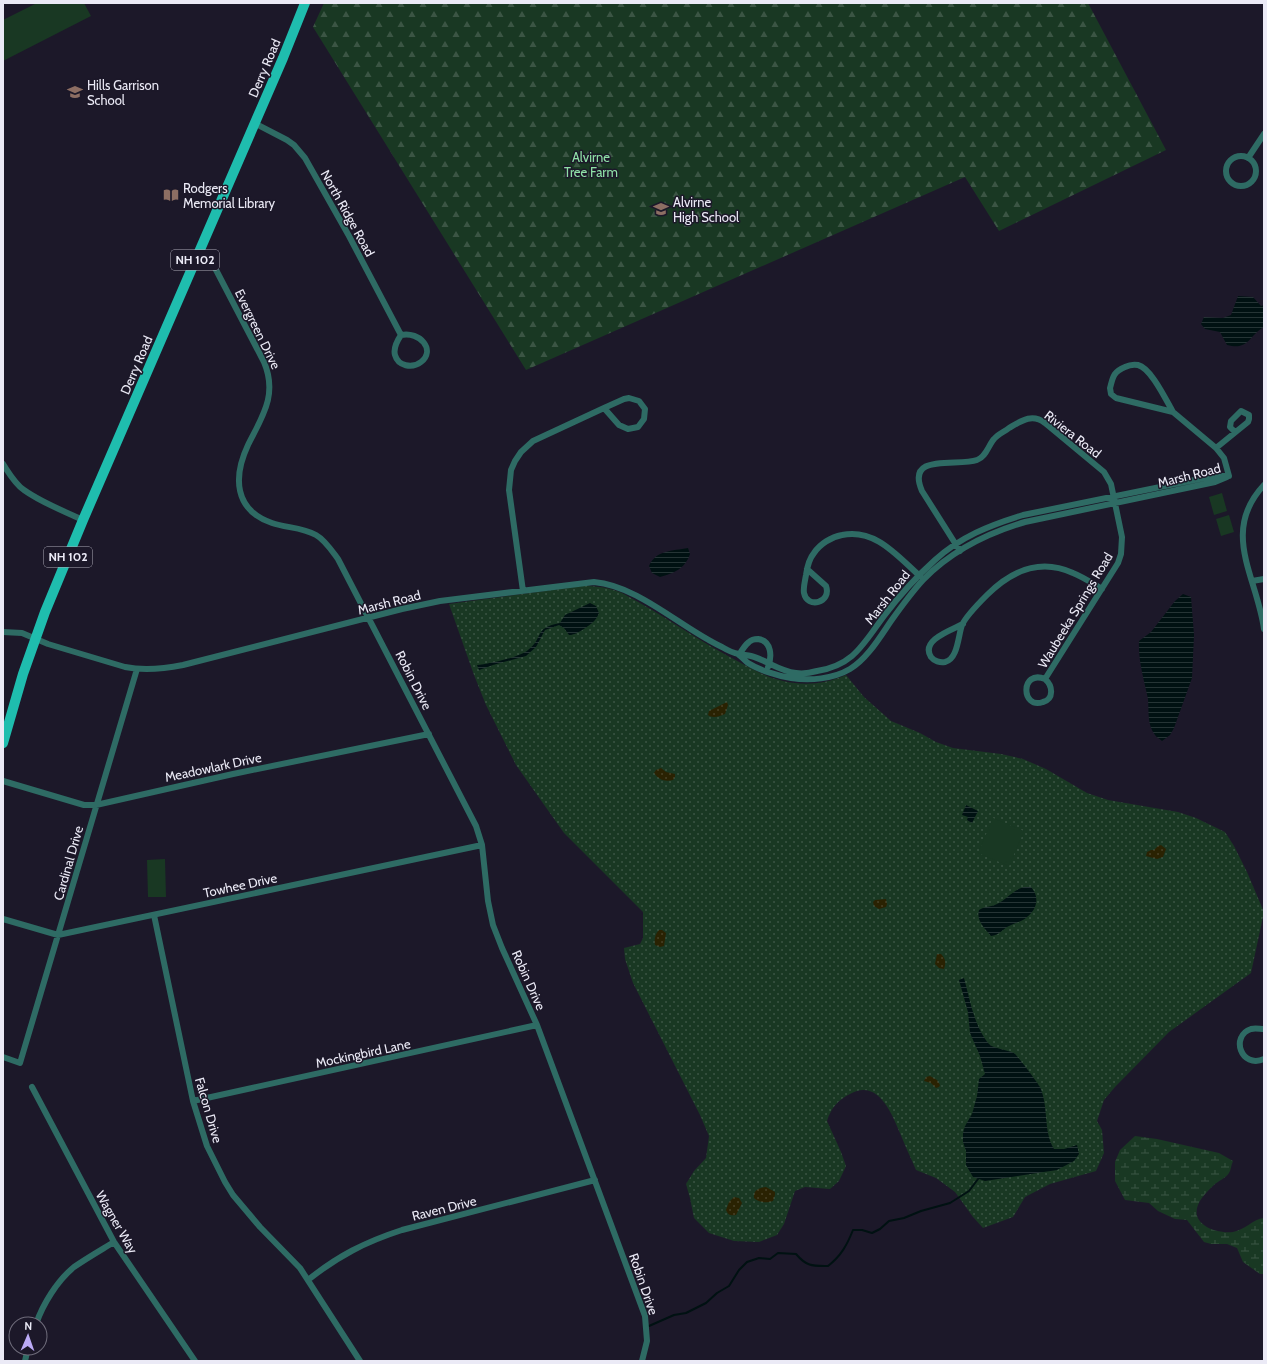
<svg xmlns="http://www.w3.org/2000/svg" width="1267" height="1364" viewBox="0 0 1267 1364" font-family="Cabin,sans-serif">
<defs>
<pattern id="grass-dots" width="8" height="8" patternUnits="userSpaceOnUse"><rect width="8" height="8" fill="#193823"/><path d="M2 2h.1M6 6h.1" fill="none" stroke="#3b5544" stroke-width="1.8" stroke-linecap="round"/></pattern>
<pattern id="forest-firs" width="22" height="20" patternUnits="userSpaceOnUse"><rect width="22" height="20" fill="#193823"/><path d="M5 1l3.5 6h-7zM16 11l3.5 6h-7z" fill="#3b5544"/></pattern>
<pattern id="wetland-marsh" width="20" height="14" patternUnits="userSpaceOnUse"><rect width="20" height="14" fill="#193823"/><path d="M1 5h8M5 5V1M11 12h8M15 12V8" fill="none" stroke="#3b5544"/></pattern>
<pattern id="sand-dots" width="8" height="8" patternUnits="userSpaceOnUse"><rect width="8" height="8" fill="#2a2202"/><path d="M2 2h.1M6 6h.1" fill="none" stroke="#494228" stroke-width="1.8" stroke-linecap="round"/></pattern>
<pattern id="water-rules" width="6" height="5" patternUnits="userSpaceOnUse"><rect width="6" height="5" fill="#001112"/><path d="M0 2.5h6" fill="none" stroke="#253435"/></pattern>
</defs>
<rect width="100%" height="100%" fill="#1c1829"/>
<path fill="url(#grass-dots)" d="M582 586C597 586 608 587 622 593 662 614 700 642 741 663 754 670 768 678 783 681 804 686 826 684 846 675L864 697 891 721 920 733 936 742 953 748 1001 754 1023 759 1046 769 1087 793 1108 800 1178 812 1196 818 1225 832 1234 846 1247 872 1264 912 1251 973 1169 1032 1115 1087 1104 1100 1097 1121 1102 1130 1104 1153 1096 1171 1050 1184 1025 1197 1013 1217 983 1228 973 1217 955 1192 936 1178 916 1170C911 1158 905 1146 900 1133 892 1114 878 1078 850 1094 838 1100 831 1108 827 1121L841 1152 846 1166 839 1181 830 1189 805 1187 795 1191 784 1224 777 1235 759 1242 734 1241 709 1233 694 1218 690 1198 686 1184 694 1171 706 1158 709 1136 700 1115 633 983 625 959 624 948 640 944 643 938V912L564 833 516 765 486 705 474 675 449 604Z"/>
<path fill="url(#forest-firs)" d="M324 3H1088L1166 150 999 231 965 177 526 370 313 27Z"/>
<path fill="url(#wetland-marsh)" d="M1135 1136 1157 1139 1219 1153 1233 1161C1231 1165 1231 1170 1229 1173 1226 1178 1218 1181 1214 1185 1203 1195 1187 1212 1204 1225 1211 1231 1225 1233 1233 1232 1245 1230 1253 1219 1264 1218V1274H1260L1243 1262 1237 1248 1227 1244H1211L1204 1242 1187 1220 1175 1219 1158 1211 1149 1203 1125 1200 1115 1181V1162L1120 1150Z"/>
<path fill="url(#sand-dots)" d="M727 702 728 705 725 714C720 716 713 719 708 715L709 711Z
M661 768 666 772 675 774V777L673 780C665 782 659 780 654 773L656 770Z
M1161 845 1166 849 1163 857 1157 859 1146 856 1147 852 1151 850H1154L1158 846Z
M886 899 887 904 886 907 879 909 874 906 873 902 875 900Z
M659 930H662L666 933 664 946 660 947 655 945C654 940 655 934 659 930Z
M937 954H941C946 959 946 963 944 969L939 968 935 964Z
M930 1076 937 1080 940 1085 939 1087 936 1088 931 1083 924 1081 926 1077Z
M766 1187 775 1192V1195L773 1201C767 1203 759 1203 754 1198 753 1190 759 1188 766 1187Z
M734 1197 739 1198 742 1203 736 1215C731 1216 728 1215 726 1210L729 1202Z"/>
<path fill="#193823" d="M37 3H84L91 16 3 61V20Z
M1222 493 1227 511 1214 515 1209 497Z
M1229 515 1234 532 1221 536 1216 519Z
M993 818 1024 831 1009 866 978 853Z
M165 859 166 897H148L147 860Z"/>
<path fill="url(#water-rules)" d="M1238 296 1253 297 1261 306 1264 305V327C1249 335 1249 351 1227 345L1220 332 1205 329 1201 324 1204 317 1223 318 1231 315Z
M688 548 690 554C685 569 674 573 660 577L652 573 649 566C656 550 672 551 688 548Z
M1183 594 1191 597 1194 635 1192 678 1174 728 1170 735 1162 741C1160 739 1156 737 1155 735 1147 725 1149 711 1148 699 1144 679 1138 661 1139 641L1151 632 1175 601Z
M590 603 596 606 599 613C598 615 597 618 595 620 591 625 575 636 569 635L564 628 559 625 545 630 536 647 526 656 493 665 479 670 477 665C489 664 520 657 528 650 544 638 533 628 560 623L565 615Z
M966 805 978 811 972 823 967 820 968 817 962 815Z
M1024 887H1031C1040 897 1037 909 1027 917 1022 922 1013 923 1007 927 1001 931 999 935 991 936 984 928 976 920 979 910 985 906 991 907 997 904 1007 899 1013 890 1024 887Z
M964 978C970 1000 974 1026 989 1044 992 1048 1008 1050 1014 1053 1017 1055 1038 1083 1040 1087 1049 1107 1043 1131 1054 1149H1064L1077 1145 1079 1154 1074 1161 1057 1170 985 1181 973 1177 966 1165V1151L963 1142V1133L965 1126 972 1114 977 1096 979 1079 985 1074 980 1056 970 1033 968 1012 959 980Z"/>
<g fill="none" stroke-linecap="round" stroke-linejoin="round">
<path stroke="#001112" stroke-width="2" d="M649 1326 674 1315 686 1313 706 1303 717 1293 729 1286 739 1270 747 1262 759 1258 770 1259 778 1253 796 1254C807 1267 813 1266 828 1266 841 1256 847 1245 853 1230H862L872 1233 880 1229 889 1221 904 1218 921 1211 950 1203 969 1191 978 1179"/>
<path stroke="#2e6b64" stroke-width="6" d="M254 123 287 140 294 145 305 158 349 236 401 335C397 341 393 348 395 355 398 366 412 369 421 362 436 350 420 331 401 335
M1226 171a15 15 0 1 1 30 0a15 15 0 1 1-30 0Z
M1248 158 1264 134
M198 253 214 266 264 362C278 395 262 417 248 445 233 477 234 510 272 523 286 528 302 527 316 535 325 540 332 551 338 559L476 826 482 845 488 901 493 925 502 948 537 1025 645 1316 647 1341 642 1361
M1173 412C1166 400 1151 368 1138 365 1133 364 1129 365 1125 367 1113 372 1113 377 1110 388L1111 394 1116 398 1173 412 1216 448 1224 458 1229 476
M1216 448 1248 422 1249 419V415L1241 411 1231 421 1230 427 1235 432
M3 464C9 473 15 484 24 490 42 503 64 511 83 520
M1264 485C1220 532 1257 577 1264 629
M960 551 922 491C905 452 958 467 977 460 986 457 988 446 994 439 998 434 1004 432 1009 428 1021 421 1032 413 1045 423L1104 472 1111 484 1122 537 1121 554 1118 563 1045 679C1053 686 1054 699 1043 702 1021 710 1020 669 1045 679
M807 569 826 586C832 603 807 609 804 593 803 588 805 581 806 575 807 568 809 559 814 553 820 544 831 537 842 535 876 528 898 557 921 577
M1252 581 1264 579
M523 591 509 490 511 470 515 461 521 452 533 441 604 408 624 399 629 398 639 401 645 409 644 419 638 427 628 429 619 425 604 408
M963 624C952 630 920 640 931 657 934 661 940 663 945 662 958 659 958 636 962 625 966 616 980 602 987 595 1011 571 1040 558 1073 573 1083 577 1092 583 1102 589
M3 632 22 633 48 644 125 667C145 671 163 669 183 665L402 609 440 601 594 582C639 586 681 628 722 647 727 650 733 653 739 654 743 655 747 655 751 656 766 660 779 671 796 673 803 674 810 673 817 671 854 665 863 644 884 616 899 596 916 577 935 560 960 537 990 525 1023 515L1214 476H1229
M739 655C742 657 745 661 748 663 759 670 778 676 791 678 810 681 833 679 850 669 867 659 880 637 891 621 901 607 911 593 923 580 950 552 988 533 1025 522L1215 482 1227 477
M739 655C742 650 745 645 749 642 751 640 754 639 758 639 772 641 772 657 768 667
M3 781 84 805H96L233 774 429 734
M154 915 193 1101 207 1146 225 1182 233 1195 260 1227 300 1268 360 1361
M3 919 58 935 482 845
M1264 1029C1260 1029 1255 1028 1251 1029 1230 1036 1241 1069 1264 1059
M3 1057 20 1063 137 669
M32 1087 114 1242 195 1361
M193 1101 537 1025
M308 1280C338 1256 365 1242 402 1230L595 1180
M36 1324C43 1304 57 1281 74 1267 87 1258 101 1250 114 1242
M25 1361 28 1348"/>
<path stroke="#1fbdae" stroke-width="10" d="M3 743 23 674 45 612 83 520 283 58 305 3"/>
</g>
<defs>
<g id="school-bare" transform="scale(1.2)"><path d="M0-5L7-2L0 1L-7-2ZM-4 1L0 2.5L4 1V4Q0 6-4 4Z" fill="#8d6e63" stroke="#1c1829" stroke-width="2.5" paint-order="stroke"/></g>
<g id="library-bare" transform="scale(1.2)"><path d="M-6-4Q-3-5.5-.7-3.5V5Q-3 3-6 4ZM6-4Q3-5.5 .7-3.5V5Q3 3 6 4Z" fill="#8d6e63" stroke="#1c1829" stroke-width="2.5" paint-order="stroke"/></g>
</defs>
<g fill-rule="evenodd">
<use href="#school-bare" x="75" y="92"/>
<use href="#library-bare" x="171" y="195"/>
<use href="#school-bare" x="661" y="209"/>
</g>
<g text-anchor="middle" stroke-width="3" stroke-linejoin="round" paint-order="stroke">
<g fill="#1c1829" stroke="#adabb8" stroke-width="1">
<rect x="171" y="250" width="48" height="20" rx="3"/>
<rect x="44" y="547" width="48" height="20" rx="3"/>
</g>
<g font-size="12" font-weight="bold" fill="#ebeaf6">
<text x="195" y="264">NH 102</text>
<text x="68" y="561">NH 102</text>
</g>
<g font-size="13" fill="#ebeaf6" stroke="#1c1829">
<text transform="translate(264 68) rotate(-67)" y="5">Derry Road</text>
<text transform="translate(348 213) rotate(61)" y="5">North Ridge Road</text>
<text transform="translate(258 329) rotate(64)" y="5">Evergreen Drive</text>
<text transform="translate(136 365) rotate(-67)" y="5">Derry Road</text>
<text transform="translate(1073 434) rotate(38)" y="5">Riviera Road</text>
<text transform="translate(1189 475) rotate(-14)" y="5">Marsh Road</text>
<text transform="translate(887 597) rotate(-52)" y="5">Marsh Road</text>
<text transform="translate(389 602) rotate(-14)" y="5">Marsh Road</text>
<text transform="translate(1075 610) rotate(-59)" y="5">Waubeeka Springs Road</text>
<text transform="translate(414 680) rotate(63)" y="5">Robin Drive</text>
<text transform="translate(213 767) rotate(-12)" y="5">Meadowlark Drive</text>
<text transform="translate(68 863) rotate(-74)" y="5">Cardinal Drive</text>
<text transform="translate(240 885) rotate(-12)" y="5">Towhee Drive</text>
<text transform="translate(529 980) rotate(66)" y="5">Robin Drive</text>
<text transform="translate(363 1053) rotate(-12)" y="5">Mockingbird Lane</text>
<text transform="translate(209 1110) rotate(74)" y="5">Falcon Drive</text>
<text transform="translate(444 1208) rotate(-14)" y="5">Raven Drive</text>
<text transform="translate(117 1222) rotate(60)" y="5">Wagner Way</text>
<text transform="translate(644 1284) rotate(71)" y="5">Robin Drive</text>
</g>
<g font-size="13" fill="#ebeaf6" stroke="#1c1829" text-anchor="start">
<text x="87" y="90">Hills Garrison<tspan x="87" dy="15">School</tspan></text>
<text x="183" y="193">Rodgers<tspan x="183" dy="15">Memorial Library</tspan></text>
<text x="673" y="207">Alvirne<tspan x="673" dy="15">High School</tspan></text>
</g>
<g font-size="13" fill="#8fe1a7" stroke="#1c1829">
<text x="591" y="162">Alvirne<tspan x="591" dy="15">Tree Farm</tspan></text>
</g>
</g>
<rect width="1267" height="1364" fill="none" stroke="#ebeaf6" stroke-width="8"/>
<g transform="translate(28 1336) rotate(2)"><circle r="19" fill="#1c1829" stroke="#6f6c7b"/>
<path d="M0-3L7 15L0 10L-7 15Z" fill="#bbaaf6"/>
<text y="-6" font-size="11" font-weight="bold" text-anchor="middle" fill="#ebeaf6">N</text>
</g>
</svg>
